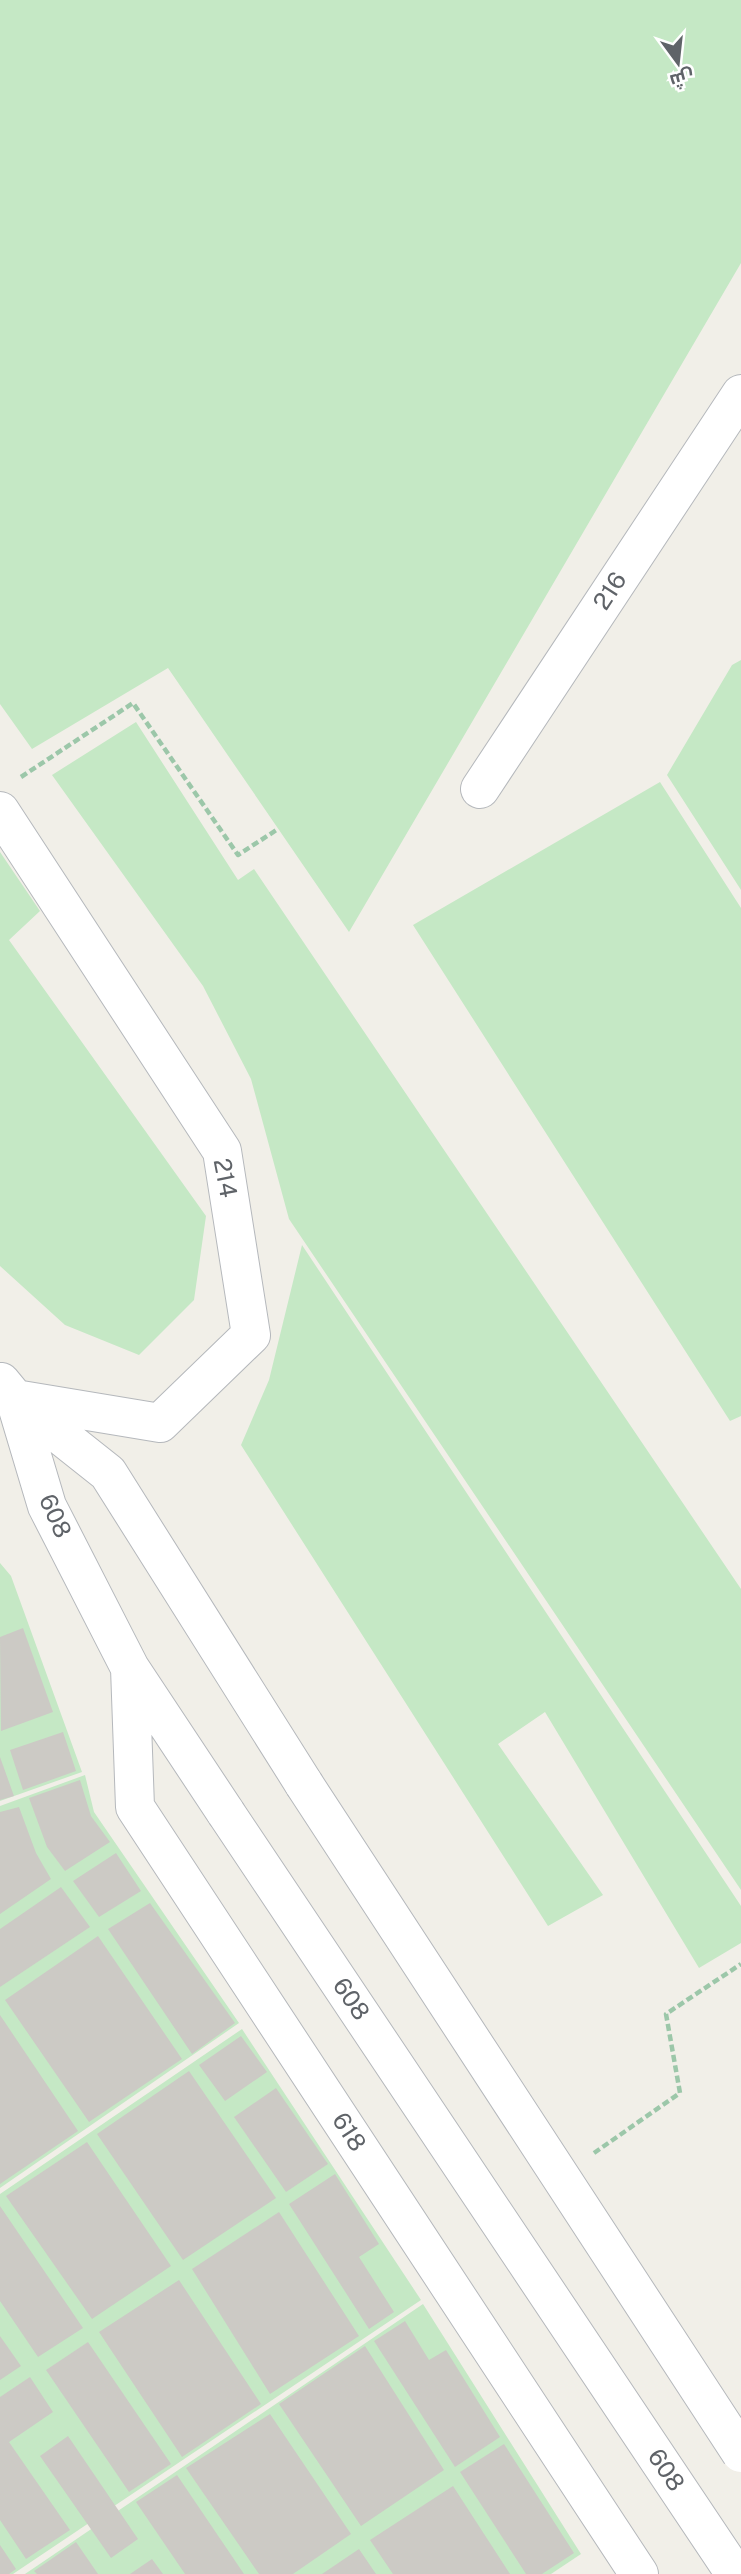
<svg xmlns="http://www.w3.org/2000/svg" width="741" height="2574" viewBox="0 0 741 2574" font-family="'Public Sans',Cairo,sans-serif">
<rect width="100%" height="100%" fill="#f1efe8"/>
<path fill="#c5e8c5" d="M0 0H741V263L349 932 168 668 32 749 0 704Z
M741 660V890L667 775 732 665Z
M136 722 238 880 254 869 741 1589V1890L289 1219 251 1079 203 986 52 775Z
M660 782 741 908V1416L730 1421 413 925Z
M0 852 40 911 9 940 206 1216 194 1300 139 1355 65 1325 0 1266Z
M302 1245 741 1906V1943L699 1968 545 1712 498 1744 603 1895 548 1926 241 1445 269 1380Z
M0 1563 11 1576 82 1772 0 1801Z
M85 1775 94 1812 239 2023 0 2188V1806Z
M242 2029 421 2300 13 2574H0V2194Z
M423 2304 581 2554 551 2574H25Z"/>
<path fill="#cccac5" d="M23 1628 53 1712 1 1731 0 1637Z
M63 1732 76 1771 23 1790 10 1750Z
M0 1757 14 1796 0 1800Z
M80 1780 91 1816 110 1842 65 1871 47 1847 29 1798Z
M19 1807 36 1853 51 1879 0 1914V1812Z
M116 1853 141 1891 99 1917 73 1881Z
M61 1887 90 1927 0 1987V1929Z
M150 1903 235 2023 192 2054 108 1929Z
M98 1936 182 2059 89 2122 5 2000Z
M0 2015 78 2131 0 2184Z
M241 2036 267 2072 225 2101 199 2065Z
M189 2071 276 2198 183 2260 97 2134Z
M276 2088 328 2164 286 2192 234 2117Z
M87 2142 171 2266 92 2319 6 2196Z
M335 2174 379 2244 359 2257 394 2312 369 2329 289 2204Z
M0 2206 83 2328 38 2357 0 2301Z
M279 2212 359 2336 270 2394 192 2269Z
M179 2280 261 2404 182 2457 99 2332Z
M405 2321 429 2360 446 2350 500 2437 455 2467 374 2341Z
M0 2336 21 2366 0 2380Z
M88 2342 171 2464 129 2492 46 2370Z
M365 2346 444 2470 361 2526 279 2404Z
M30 2377 53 2412 9 2442 70 2530 26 2559 0 2520V2397Z
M270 2414 351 2534 293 2574H259L186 2468Z
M68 2436 138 2539 111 2558 40 2456Z
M504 2444 574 2553 542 2574H526L460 2472Z
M177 2475 244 2574H185L136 2502Z
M453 2486 510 2574H393L370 2540Z
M76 2542 98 2574H37L34 2571Z
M0 2545 16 2569 9 2574H0Z
M359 2549 376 2574H322Z
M152 2559 163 2574H130Z"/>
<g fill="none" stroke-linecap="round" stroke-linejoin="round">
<g stroke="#b5b8bc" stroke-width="40">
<path id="minor" d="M480 789 741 394
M0 811 222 1151 251 1335 160 1423 15 1399
M1 1382 15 1399 47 1506 130 1668 226 1813
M16 1400 108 1473 304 1784
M130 1668 135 1807 639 2574"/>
</g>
<path stroke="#9cc7a9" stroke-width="4.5" stroke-dasharray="7 3.5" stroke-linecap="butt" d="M21 777 133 703 238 855 278 829
M594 2153 680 2093 666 2014 741 1964"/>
<use href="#minor" stroke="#fff" stroke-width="38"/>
<g stroke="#b5b8bc" stroke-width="40" stroke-linecap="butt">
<path id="minor-bridge" d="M304 1784 741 2453
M226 1813 735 2574"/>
</g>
<use href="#minor-bridge" stroke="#fff" stroke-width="38"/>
</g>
<g text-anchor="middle" stroke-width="7" stroke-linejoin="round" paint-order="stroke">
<g font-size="24" fill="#5f6368" stroke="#fff">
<text transform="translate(610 591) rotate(-57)" y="8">216</text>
<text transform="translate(225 1178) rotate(79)" y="8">214</text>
<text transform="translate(55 1516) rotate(66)" y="8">608</text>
<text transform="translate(351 1999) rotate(56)" y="8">608</text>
<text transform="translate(349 2132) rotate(57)" y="8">618</text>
<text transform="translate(666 2470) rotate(56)" y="8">608</text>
</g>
</g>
<g transform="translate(678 63) rotate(165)" stroke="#ffffff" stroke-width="5" paint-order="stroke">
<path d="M0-5L12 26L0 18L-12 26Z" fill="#5f6368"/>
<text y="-10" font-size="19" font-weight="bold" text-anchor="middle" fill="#5f6368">ش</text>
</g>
</svg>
